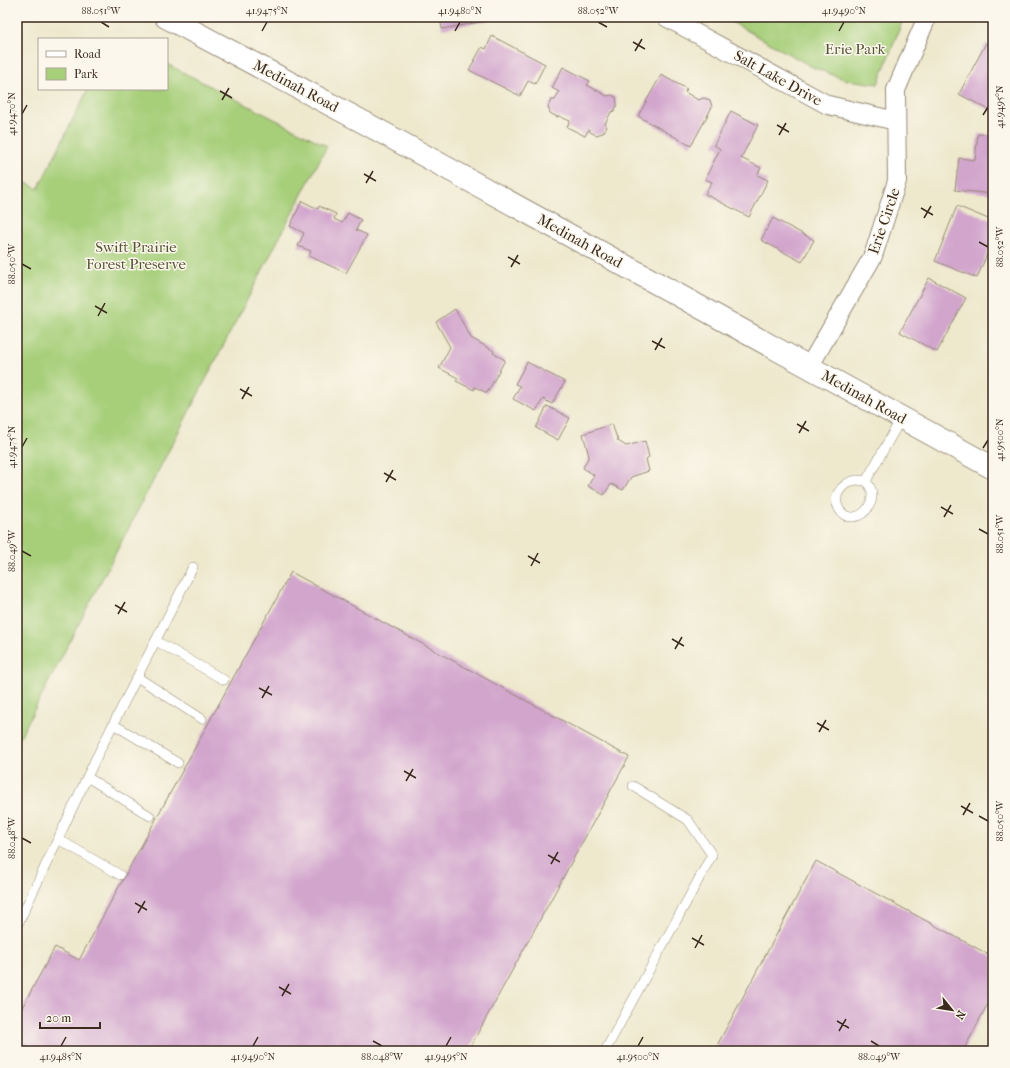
<svg xmlns="http://www.w3.org/2000/svg" width="1010" height="1068" viewBox="0 0 1010 1068" font-family="'IM FELL French Canon',serif">
<rect width="100%" height="100%" fill="#fbf7ec"/>
<filter id="ink" filterUnits="userSpaceOnUse"><feTurbulence type="fractalNoise" baseFrequency=".025" numOctaves="2"/><feDisplacementMap in="SourceGraphic" scale="8" xChannelSelector="R" yChannelSelector="G"/><feConvolveMatrix kernelMatrix="1 2 1 2 8 2 1 2 1" color-interpolation-filters="sRGB"/></filter>
<filter id="wash" filterUnits="userSpaceOnUse"><feTurbulence type="fractalNoise" baseFrequency=".012" numOctaves="4" result="noise"/><feDisplacementMap in="SourceGraphic" scale="16" xChannelSelector="R" yChannelSelector="G"/><feGaussianBlur stdDeviation="0.9" result="paint"/><feColorMatrix in="noise" values="0 0 0 0 0 0 0 0 0 0 0 0 0 0 0 0 0 1.4 0 .05"/><feComposite in="paint" operator="in"/></filter>
<g filter="url(#wash)">
<rect width="100%" height="100%" fill="#eee8cd"/>
<path fill="#a7cf7a" stroke="#717c4c" d="M723 17H904L878 84 847 80 814 68Z
M167 64 327 146 17 743V178L38 189 88 89H167Z"/>
<g id="blocks">
<path fill="#d2a5cd" d="M440 17H496V19L442 29Z
M492 36 545 64 535 84 528 81 520 96 469 70 482 47 486 49Z
M986 43 993 47V112L959 94Z
M563 67 590 81 587 85 607 96 611 95 616 97 617 105 614 111 611 112 605 124 607 127 603 133 596 135 590 132 589 129 585 136 567 127 570 121 559 116 557 117 550 113 548 107 551 100H555L559 92 552 88Z
M661 75 687 89 685 92 698 100 704 98 710 100 712 107 691 146 638 116Z
M731 111 758 125 741 158 761 168 757 175 768 180 749 217 705 194 712 182 705 179 720 149 714 145Z
M978 134 993 135V194L955 190 959 158 975 160Z
M302 201 318 209 319 206 336 214 334 219 342 223 348 213 361 220 356 230 367 235 346 273 309 256 311 251 298 246 304 233 290 226Z
M957 206 993 221V240L977 278 935 261Z
M773 218 814 240 802 262 761 240Z
M929 278 966 298 937 352 900 332Z
M455 309 471 338 494 351 493 353 505 360 487 393 475 387 474 390 456 381 458 378 439 368 450 347 436 322Z
M527 362 565 382 552 404 543 399 536 411 513 399 520 386 515 384Z
M547 406 570 418 558 440 536 428Z
M612 424 618 441 626 446 645 441 649 457 646 459 649 471 631 477 623 490 611 484 604 495 588 486 594 475 583 468 589 456 583 434Z
M291 572 629 757 468 1051H34L17 1042V1017L55 947 79 960Z
M816 861 993 957V994L963 1051H714Z"/>
</g>
</g>
<g filter="url(#ink)">
<use href="#blocks" fill-opacity="0" stroke="#948976" stroke-width="1"/>
<g fill="none" stroke-linecap="round" stroke-linejoin="round">
<g stroke="#948976" stroke-width="10">
<path id="service" d="M857 480 866 481C868 484 870 486 871 489 875 501 866 516 853 517 841 518 833 503 838 493 843 485 848 481 857 480Z
M866 481 902 417
M156 641 224 680
M137 677 202 719
M113 724 178 763
M87 777 150 816
M58 839 120 875
M17 926 96 758 193 567
M605 1051 712 855 688 820 633 786"/>
</g>
<g stroke="#948976" stroke-width="20">
<path id="minor" d="M666 17 828 105 896 121
M809 367 873 256 897 181 896 90 927 17"/>
</g>
<g stroke="#948976" stroke-width="24">
<path id="tertiary" d="M166 17 365 123 993 468"/>
</g>
<use href="#service" stroke="#fff" stroke-width="9"/>
<use href="#minor" stroke="#fff" stroke-width="18"/>
<use href="#tertiary" stroke="#fff" stroke-width="22"/>
</g>
</g>
<path fill="none" stroke="#3b2a1e" stroke-width="1.5" d="M101 22 109 27M598 22 607 27M262 31 267 22M455 31 460 22M839 31 844 22M633 42 645 49M635 51 642 39M220 91 232 98M222 100 229 88M22 114 27 105M983 115 988 107M777 125 789 132M779 135 786 123M364 174 376 181M366 183 373 171M921 208 933 215M924 218 931 206M979 242 988 247M508 257 520 264M22 264 31 269M511 267 518 255M95 306 107 313M98 316 105 303M652 341 665 348M655 350 662 338M240 389 252 396M242 399 249 387M797 424 809 431M799 433 806 421M22 447 27 438M983 448 988 440M384 473 396 480M386 482 393 470M941 507 953 514M944 517 951 505M979 529 988 534M22 551 31 556M528 556 540 563M531 566 538 553M115 605 127 612M118 614 125 602M672 639 684 646M675 649 682 637M259 688 272 695M262 698 269 686M817 723 829 730M819 732 826 720M404 771 416 778M406 781 413 769M961 806 973 813M963 815 970 803M979 816 988 821M22 838 31 843M548 855 560 862M551 864 558 852M135 903 147 910M138 913 145 901M692 938 704 945M695 948 702 935M279 987 291 994M282 996 289 984M837 1021 849 1028M839 1031 846 1019M373 1041 382 1046M871 1041 879 1046M61 1046 66 1037M253 1046 258 1037M446 1046 451 1037M638 1046 643 1037"/>
<g text-anchor="middle" stroke-width="3" stroke-linejoin="round" paint-order="stroke">
<g font-size="15" fill="#565335" stroke="#fbf7ec">
<text x="855" y="54">Erie Park</text>
<text x="136" y="252">Swift Prairie<tspan x="136" dy="17">Forest Preserve</tspan></text>
</g>
<g font-size="15" fill="#3b2a1e" stroke="#fbf7ec">
<text transform="translate(778 78) rotate(29)" y="5">Salt Lake Drive</text>
<text transform="translate(296 86) rotate(28)" y="5">Medinah Road</text>
<text transform="translate(884 221) rotate(-71)" y="5">Erie Circle</text>
<text transform="translate(580 241) rotate(29)" y="5">Medinah Road</text>
<text transform="translate(864 397) rotate(29)" y="5">Medinah Road</text>
</g>
</g>
<rect width="1010" height="1068" fill="none" stroke="#fbf7ec" stroke-width="44"/>
<rect x="38" y="38" width="130" height="52" fill="#fbf7ec" stroke="#aea59a"/>
<rect x="46" y="51" width="20" height="6" fill="#ffffff" stroke="#aea59a"/>
<text x="74" y="58" font-size="12" fill="#3b2a1e">Road</text>
<rect x="46" y="68" width="20" height="12" fill="#a7cf7a" stroke="#aea59a"/>
<text x="74" y="78" font-size="12" fill="#3b2a1e">Park</text>
<g transform="translate(952 1010) rotate(120)" stroke="#fbf7ec" stroke-width="3" paint-order="stroke">
<path d="M0-3L7 15L0 10L-7 15Z" fill="#3b2a1e"/>
<text y="-6" font-size="11" font-weight="bold" text-anchor="middle" fill="#3b2a1e">N</text>
</g>
<path d="M40 1022v6h60v-6" fill="none" stroke="#3b2a1e" stroke-width="2"/>
<text x="46" y="1022" font-size="12" fill="#3b2a1e" stroke="#fbf7ec" stroke-width="3" paint-order="stroke">20 m</text>
<rect x="22" y="22" width="966" height="1024" fill="none" stroke="#3b2a1e" stroke-width="1.5"/>
<g font-size="10" text-anchor="middle" fill="#3b2a1e">
<text x="101" y="14">88.051°W</text>
<text x="267" y="14">41.9475°N</text>
<text x="460" y="14">41.9480°N</text>
<text x="598" y="14">88.052°W</text>
<text x="844" y="14">41.9490°N</text>
<text transform="translate(999 107) rotate(-90)" y="4">41.9495°N</text>
<text transform="translate(11 114) rotate(-90)" y="4">41.9470°N</text>
<text transform="translate(999 247) rotate(-90)" y="4">88.052°W</text>
<text transform="translate(11 264) rotate(-90)" y="4">88.050°W</text>
<text transform="translate(999 440) rotate(-90)" y="4">41.9500°N</text>
<text transform="translate(11 447) rotate(-90)" y="4">41.9475°N</text>
<text transform="translate(999 534) rotate(-90)" y="4">88.051°W</text>
<text transform="translate(11 551) rotate(-90)" y="4">88.049°W</text>
<text transform="translate(999 821) rotate(-90)" y="4">88.050°W</text>
<text transform="translate(11 838) rotate(-90)" y="4">88.048°W</text>
<text x="61" y="1060">41.9485°N</text>
<text x="253" y="1060">41.9490°N</text>
<text x="382" y="1060">88.048°W</text>
<text x="446" y="1060">41.9495°N</text>
<text x="638" y="1060">41.9500°N</text>
<text x="879" y="1060">88.049°W</text>
</g>
</svg>
